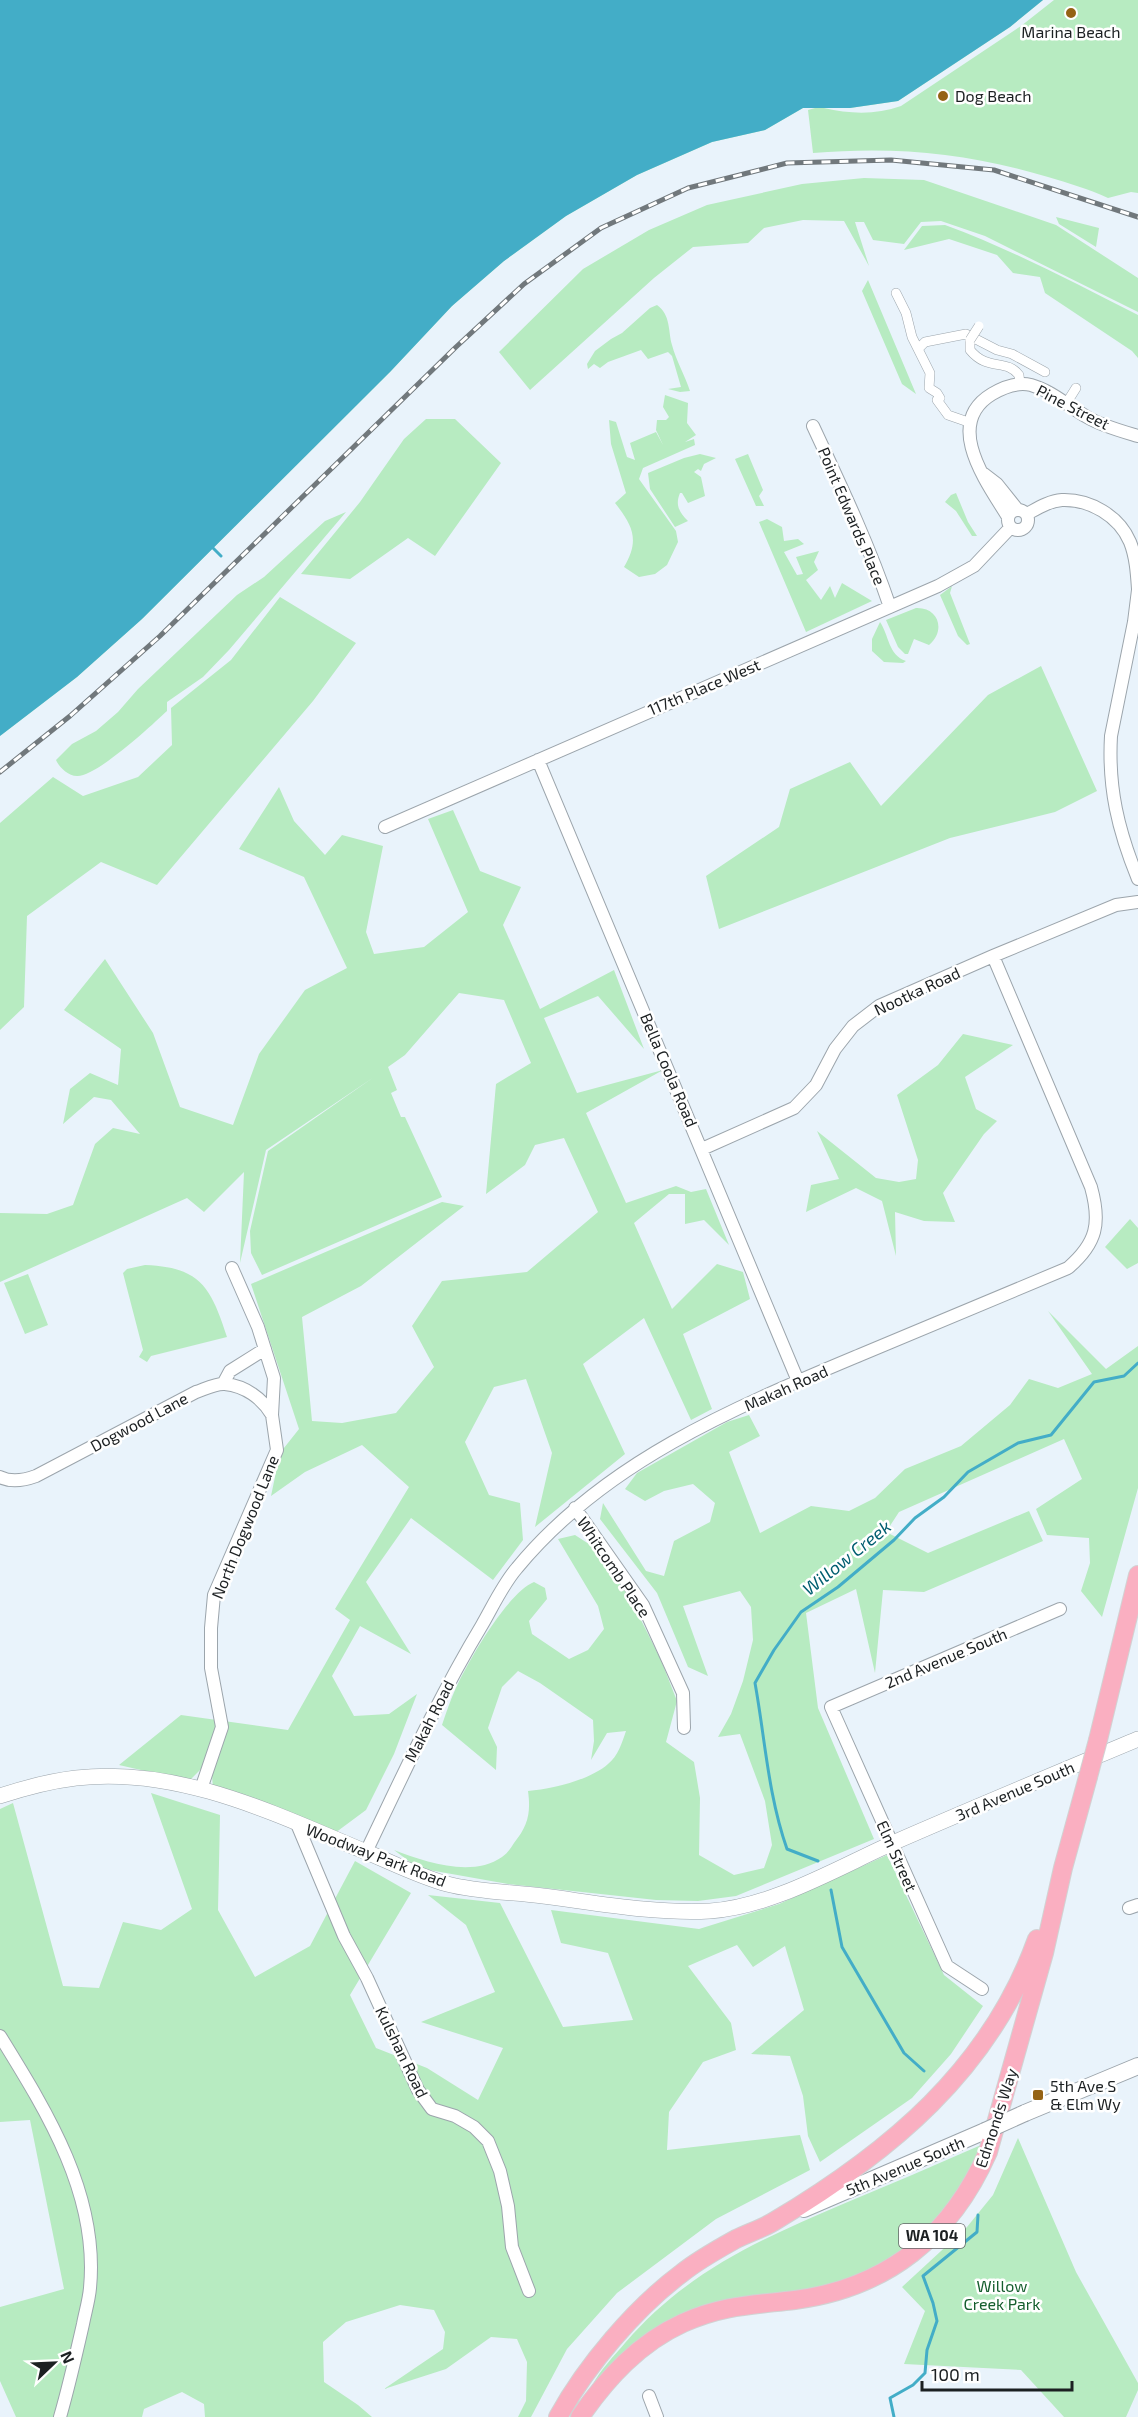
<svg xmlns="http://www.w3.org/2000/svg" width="1138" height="2417" viewBox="0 0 1138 2417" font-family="'Exo 2',sans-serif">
<rect width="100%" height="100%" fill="#e9f3fb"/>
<path fill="#b7ebc1" d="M585 0H1043L1010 27 898 101 850 108H824C850 114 876 115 901 106L1021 26 1054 0H1138V193L1131 192 1108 198C1089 189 1068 183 1048 177 969 153 895 146 813 153L808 110 815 108H803L765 130 712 142 637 175 566 216 504 261 452 306 390 372 142 619 77 677 0 736Z
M864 178 924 180 1056 225 1138 278V312L985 236 941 221 921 222 904 244 873 240 864 222H855L869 266 844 221 803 220 764 228 748 243 693 247 654 278 530 390 499 352 583 269 649 230 707 205 802 184Z
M1056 217 1099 228 1096 247 1059 224Z
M945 225C1013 250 1074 283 1138 315V358L1132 351 1045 293 1040 277 1013 273 997 255 949 239 904 250 922 226Z
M868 280 916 394 902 384 862 291Z
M657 305C671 315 668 331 672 345 676 360 685 376 690 391L680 392 668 389 681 387 672 356 668 352 648 359 641 350 608 362 600 368 594 364 588 369 587 364 595 351 611 339 622 333 650 308Z
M665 395 688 403 687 423 696 435 685 442 694 439 695 445 643 468 639 479 676 531 678 542 667 565 655 574 639 577 624 567C640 540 633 526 615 503L626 493 611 444 609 420 616 422 627 457 635 460 630 443 656 432 663 445 656 430 657 420H666L669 417 663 407Z
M426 419H455L501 463 435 556 408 538 350 579 301 574 360 502 404 439Z
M700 454 716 458 704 464 701 471 698 469 694 472 701 477 705 496 688 503 682 493H680C675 505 679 512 688 521L675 527 650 489 648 473 684 458Z
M748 454 763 490 759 496 764 506H756L735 459Z
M956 493 968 522 977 536H972L956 511 945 502 951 495Z
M346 512 229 650 203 677 167 702V711C151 726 96 777 77 776 68 776 59 767 56 760L72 744 96 731 118 712 138 689 237 595 264 577 325 521Z
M767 519 782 527 784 541 798 539 804 544 784 552 797 575 803 574 796 557 819 551 814 562 818 570 806 580 821 600 830 586 835 598 842 583 872 601 806 632 759 522Z
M952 586 950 593 970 644 967 645 958 636 940 595Z
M280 597 356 643 313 701 157 885 101 862 27 916 24 1007 0 1030V823L53 777 83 796 138 777 172 745 171 708 231 660Z
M916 608C939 607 946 631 929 645L914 639 908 654H905L898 647 886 620Z
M880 622C889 635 888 655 906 661L903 663 884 662 872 651V639Z
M1041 666 1097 791 1055 812 950 838 719 929 706 876 779 827 790 789 850 762 881 806 988 695Z
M279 787 294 821 325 855 342 835 383 846 366 932 374 954 424 947 468 912 428 819 453 810 480 871 521 887 503 925 540 1009 614 970 644 1049 598 996 544 1018 577 1093 663 1070 586 1113 626 1203 676 1186 691 1192 706 1189 729 1245 704 1220 685 1224V1194H669L634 1223 672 1309 717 1264 743 1272 750 1299 683 1334 712 1409 691 1420 644 1318 583 1364 625 1454 535 1527 552 1453 526 1379 494 1387 465 1442 489 1495 520 1503 523 1540 493 1580 411 1518 366 1582 411 1654 360 1626 332 1676 354 1716 389 1714 417 1694 394 1754 366 1810 335 1833 213 1789 212 1775 201 1769 189 1781 119 1765 181 1715 288 1730 350 1620 335 1609 409 1487 362 1445 305 1472 271 1496 280 1453 299 1429 251 1284 442 1202 464 1206 361 1286 302 1317 312 1421 342 1423 396 1413 434 1367 412 1326 442 1281 527 1272 598 1212 564 1138 535 1145 525 1165 486 1194 496 1084 531 1063 504 1000 459 993 405 1055 388 1067 397 1090 391 1093 401 1117H405L442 1197 262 1275 251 1253 250 1231 268 1151 374 1077 266 1150 240 1263 244 1172 204 1212 187 1198 0 1282V1213L47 1214 73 1205 95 1144 113 1128 140 1134 111 1100 94 1097 63 1124 70 1089 90 1073 118 1085 121 1049 64 1010 105 959 153 1033 180 1107 233 1125 259 1054 305 990 347 968 304 877 239 849Z
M963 1034 1013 1045 965 1077 976 1109 997 1121 984 1134 943 1193 955 1222 924 1221 895 1212 896 1256 882 1201 856 1188 806 1212 811 1185 839 1179 817 1131 876 1178 899 1182 916 1179 918 1160 897 1095 938 1065Z
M1130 1219 1138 1228V1263L1127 1269 1105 1247Z
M145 1265C201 1267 211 1288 227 1337L151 1356 147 1362 139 1357 143 1350 123 1273 127 1269Z
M28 1274 48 1325 25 1334 4 1283Z
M1048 1311 1106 1369 1138 1346V1488L1102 1617 1081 1591 1090 1563 1089 1538 1047 1535 1036 1509 1082 1479 1064 1439 899 1512 886 1532 928 1553 1029 1511 1043 1541 924 1592 883 1590 875 1673 856 1589 806 1613 818 1708 874 1839 736 1896 698 1901 656 1900 508 1884 418 1868 394 1850C425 1862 472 1878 502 1857 507 1854 511 1848 514 1843 528 1826 531 1813 528 1791 552 1789 590 1780 608 1764 618 1756 622 1743 626 1731L607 1733 591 1760 594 1741 593 1720 540 1683 518 1671 502 1687 488 1728 497 1747 496 1770 442 1725C446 1713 450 1701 455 1690 467 1663 507 1593 534 1582L545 1588 547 1599 529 1621 532 1634 569 1659 588 1650 604 1629 598 1606 558 1539 575 1535 592 1546 627 1592 661 1660 677 1701 666 1742 694 1762 700 1798 699 1855 734 1875 764 1868 772 1845 765 1801 740 1734 718 1737 731 1714 743 1681 753 1640 751 1607 740 1591 683 1606 708 1676 688 1667 657 1593 600 1519 603 1503 646 1571 664 1576 674 1541 710 1522 715 1503 693 1484 664 1491 645 1501 625 1489 637 1473 727 1422 749 1415 760 1436 729 1452 760 1533 811 1506 849 1511 875 1498 905 1469 961 1446 1010 1405 1029 1379 1058 1388 1092 1374Z
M151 1793 220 1815 218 1910 255 1977 310 1946 355 1861 411 1893 350 1995 376 2048 427 2068 478 2100 503 2048 421 2022 495 1992 466 1925 428 1895 500 1903 563 2027 633 2020 608 1953 561 1943 551 1910 699 1929 779 1904 887 1855 944 1975 983 2006 951 2054 912 2098 820 2162 808 2136 803 2096 790 2056 751 2054 804 2010 785 1946 753 1967 737 1945 688 1966 731 2023 736 2050 703 2062 669 2112 667 2150 800 2135 810 2170 716 2219 617 2293 567 2349 531 2417H518L526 2401 527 2362 517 2339 491 2337 446 2369 384 2389 443 2349 445 2332 434 2310 400 2305 346 2322 323 2342 324 2382 358 2405 372 2417H205L204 2404 182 2392 144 2409 142 2417H16L0 2381V2307L64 2289 30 2120 0 2122V1809L13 1803 63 1986 99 1988 123 1922 161 1930 192 1909Z
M1018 2138 1076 2272 1138 2383V2390L1126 2417H1064L1021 2370 904 2364 925 2311 902 2287 967 2227 993 2195Z
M981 2145 963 2190 923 2238 851 2282 712 2307 593 2387 592 2386C600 2370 614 2356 625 2343 686 2272 759 2240 843 2204 889 2185 935 2165 981 2145Z"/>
<path fill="#43adc7" d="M0 0H1043L1010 27 898 101 850 108H803L765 130 712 142 637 175 566 216 504 261 452 306 390 372 142 619 77 677 0 736Z"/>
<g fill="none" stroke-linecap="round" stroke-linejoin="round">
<path stroke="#43adc7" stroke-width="3" d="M213 548 221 556
M818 1861 787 1849C768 1795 765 1738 755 1683L774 1650 801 1612 838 1587 894 1540 915 1518 944 1497 968 1472 1018 1443 1051 1435 1094 1382 1124 1376 1138 1363
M831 1890 842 1947 904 2053 924 2071
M894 2417 890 2398 913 2385 925 2373 927 2350 937 2321 933 2303 923 2276 977 2232 978 2215"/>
<g stroke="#9ca5ac" stroke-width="10">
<path id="pedestrian" d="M896 293 906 313 912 337 930 373 929 388 937 393 940 398 937 400 948 415 971 423
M970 340V350C988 372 1006 358 1019 375L1020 384
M919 348 925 342 966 334 997 350 1012 354 1045 372
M1066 404 1076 388"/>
</g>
<g stroke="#9ca5ac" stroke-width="14">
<path id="minor" d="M813 426C841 486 869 545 890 607
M984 474 997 484 1017 509
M1008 520a10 10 0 1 1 20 0a10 10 0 1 1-20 0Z
M1027 514C1038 508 1049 501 1062 500 1090 499 1119 516 1130 542 1136 557 1137 574 1138 589
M1008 517C988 484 942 424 992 394 1004 387 1018 382 1031 385 1052 391 1068 406 1087 417 1102 426 1121 431 1138 436
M1138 590 1134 622 1111 736C1108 788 1118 830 1138 879
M538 760 798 1381
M385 827 938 586 974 566 1011 527
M702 1149 794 1108 816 1085 835 1049 853 1026 879 1006 993 956 1116 905 1138 902
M223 1384 230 1371 265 1349
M0 1477C12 1483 25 1480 36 1476L196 1392C205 1389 216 1383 225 1384 245 1386 262 1398 272 1415
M575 1508 643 1605 683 1693 684 1728
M201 1789 222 1727 211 1668V1628L214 1595 277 1450 272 1415 274 1378 258 1327 232 1268
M297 1824 344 1936 367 1978 418 2090 432 2109 455 2116 474 2127 488 2141 500 2171 508 2206 512 2247 529 2291
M366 1852C403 1775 438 1698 482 1625 493 1606 503 1584 517 1568 605 1461 736 1407 860 1355 930 1326 999 1297 1068 1268 1097 1243 1101 1223 1091 1187L993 956
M1129 1908 1138 1905
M982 1989 947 1966 831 1707 1060 1609
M0 2036C47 2112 99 2195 90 2288 89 2300 85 2313 83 2324 76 2355 69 2386 60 2417
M649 2396 657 2417"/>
</g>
<g stroke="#9ca5ac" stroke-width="16">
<path id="tertiary" d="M0 1796C24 1788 51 1781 76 1778 177 1766 273 1813 364 1851 391 1862 418 1876 447 1884 477 1892 512 1892 543 1896 597 1903 655 1914 710 1911 772 1907 839 1867 895 1842 975 1807 1057 1773 1138 1739"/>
</g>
<g stroke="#9ca5ac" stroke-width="18">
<path id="secondary" d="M1025 2113 1138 2066
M804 2209 985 2131"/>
</g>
<g stroke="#d2d2d3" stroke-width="20">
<path id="primary" d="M1098 1740 1138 1575
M558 2417C586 2366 635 2308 682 2273 698 2260 718 2249 736 2239 748 2233 761 2229 773 2222 889 2153 990 2070 1037 1939
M580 2417C607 2378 639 2343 683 2323 723 2305 753 2305 795 2300 887 2288 951 2236 988 2152L1044 1953 1063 1868 1088 1777"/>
</g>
<use href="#pedestrian" stroke="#fff" stroke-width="9"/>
<use href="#minor" stroke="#fff" stroke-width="12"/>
<use href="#tertiary" stroke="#fff" stroke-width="15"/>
<use href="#secondary" stroke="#fff" stroke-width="16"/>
<use href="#primary" stroke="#faafc1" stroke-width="18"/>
<g stroke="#71787c" stroke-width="5">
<path id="rail" d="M0 772 70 716 160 636 456 347 524 284 601 228 688 188 787 163 891 160 994 170 1138 217"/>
</g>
<use href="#rail" stroke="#fff" stroke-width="3" stroke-dasharray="9" stroke-linecap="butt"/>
<g stroke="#9ca5ac" stroke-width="10" stroke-linecap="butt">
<path id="pedestrian-bridge" d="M970 340 979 326"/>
</g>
<g stroke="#9ca5ac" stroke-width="18" stroke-linecap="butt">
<path id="secondary-bridge" d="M985 2131 1025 2113"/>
</g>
<g stroke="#d2d2d3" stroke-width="20" stroke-linecap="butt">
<path id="primary-bridge" d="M1088 1777 1098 1740"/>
</g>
<use href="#pedestrian-bridge" stroke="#fff" stroke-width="9"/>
<use href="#secondary-bridge" stroke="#fff" stroke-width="16"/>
<use href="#primary-bridge" stroke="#faafc1" stroke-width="18"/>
</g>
<g fill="#956315" stroke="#fff" stroke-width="2">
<circle cx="1071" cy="13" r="6"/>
<circle cx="943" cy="96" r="6"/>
<rect x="1032" y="2089" width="12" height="12" rx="3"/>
</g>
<g text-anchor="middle" stroke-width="5" stroke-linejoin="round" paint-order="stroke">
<rect fill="#fff" stroke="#606364" stroke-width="1.5" x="899" y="2224" width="66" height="24" rx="4.5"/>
<g font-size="15" font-weight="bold" fill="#1c2022">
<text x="932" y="2241">WA 104</text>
</g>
<g font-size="16" fill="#1c2022" stroke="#fff" text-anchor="start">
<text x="1071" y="38" text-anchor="middle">Marina Beach</text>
<text x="955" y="102">Dog Beach</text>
<text x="1050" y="2092">5th Ave S<tspan x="1050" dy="18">&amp; Elm Wy</tspan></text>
</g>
<g font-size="16" fill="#1c2022" stroke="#fff">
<text transform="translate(1073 407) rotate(27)" y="6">Pine Street</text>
<text transform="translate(852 516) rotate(67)" y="6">Point Edwards Place</text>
<text transform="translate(704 687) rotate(-23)" y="6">117th Place West</text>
<text transform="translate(917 991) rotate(-25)" y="6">Nootka Road</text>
<text transform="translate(669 1070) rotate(67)" y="6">Bella Coola Road</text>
<text transform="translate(786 1388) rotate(-24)" y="6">Makah Road</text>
<text transform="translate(139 1422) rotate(-28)" y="6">Dogwood Lane</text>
<text transform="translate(245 1527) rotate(-68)" y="6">North Dogwood Lane</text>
<text transform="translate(614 1567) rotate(56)" y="6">Whitcomb Place</text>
<text transform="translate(946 1658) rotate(-23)" y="6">2nd Avenue South</text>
<text transform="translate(429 1721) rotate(-63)" y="6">Makah Road</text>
<text transform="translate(1015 1791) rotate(-23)" y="6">3rd Avenue South</text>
<text transform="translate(376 1855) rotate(21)" y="6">Woodway Park Road</text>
<text transform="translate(897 1856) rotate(66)" y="6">Elm Street</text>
<text transform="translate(402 2052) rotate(64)" y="6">Kulshan Road</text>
<text transform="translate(996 2118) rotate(-72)" y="6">Edmonds Way</text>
<text transform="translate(905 2166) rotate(-23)" y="6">5th Avenue South</text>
</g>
<g font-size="16" fill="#155e2e" stroke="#fff">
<text x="1002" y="2292">Willow<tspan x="1002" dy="18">Creek Park</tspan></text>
</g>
<g font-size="18" font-style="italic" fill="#005e70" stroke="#fff">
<text transform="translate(847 1558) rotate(-39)" y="6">Willow Creek</text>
</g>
</g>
<g transform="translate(54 2363) rotate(67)" stroke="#ffffff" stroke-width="4.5" paint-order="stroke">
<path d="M0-4.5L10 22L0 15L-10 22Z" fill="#1c2022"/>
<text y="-9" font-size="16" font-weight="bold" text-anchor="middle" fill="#1c2022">N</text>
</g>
<path d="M922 2381v9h150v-9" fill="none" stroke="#1c2022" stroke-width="3"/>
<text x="931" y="2381" font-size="18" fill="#1c2022" stroke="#ffffff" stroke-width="4.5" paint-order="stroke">100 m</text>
</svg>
